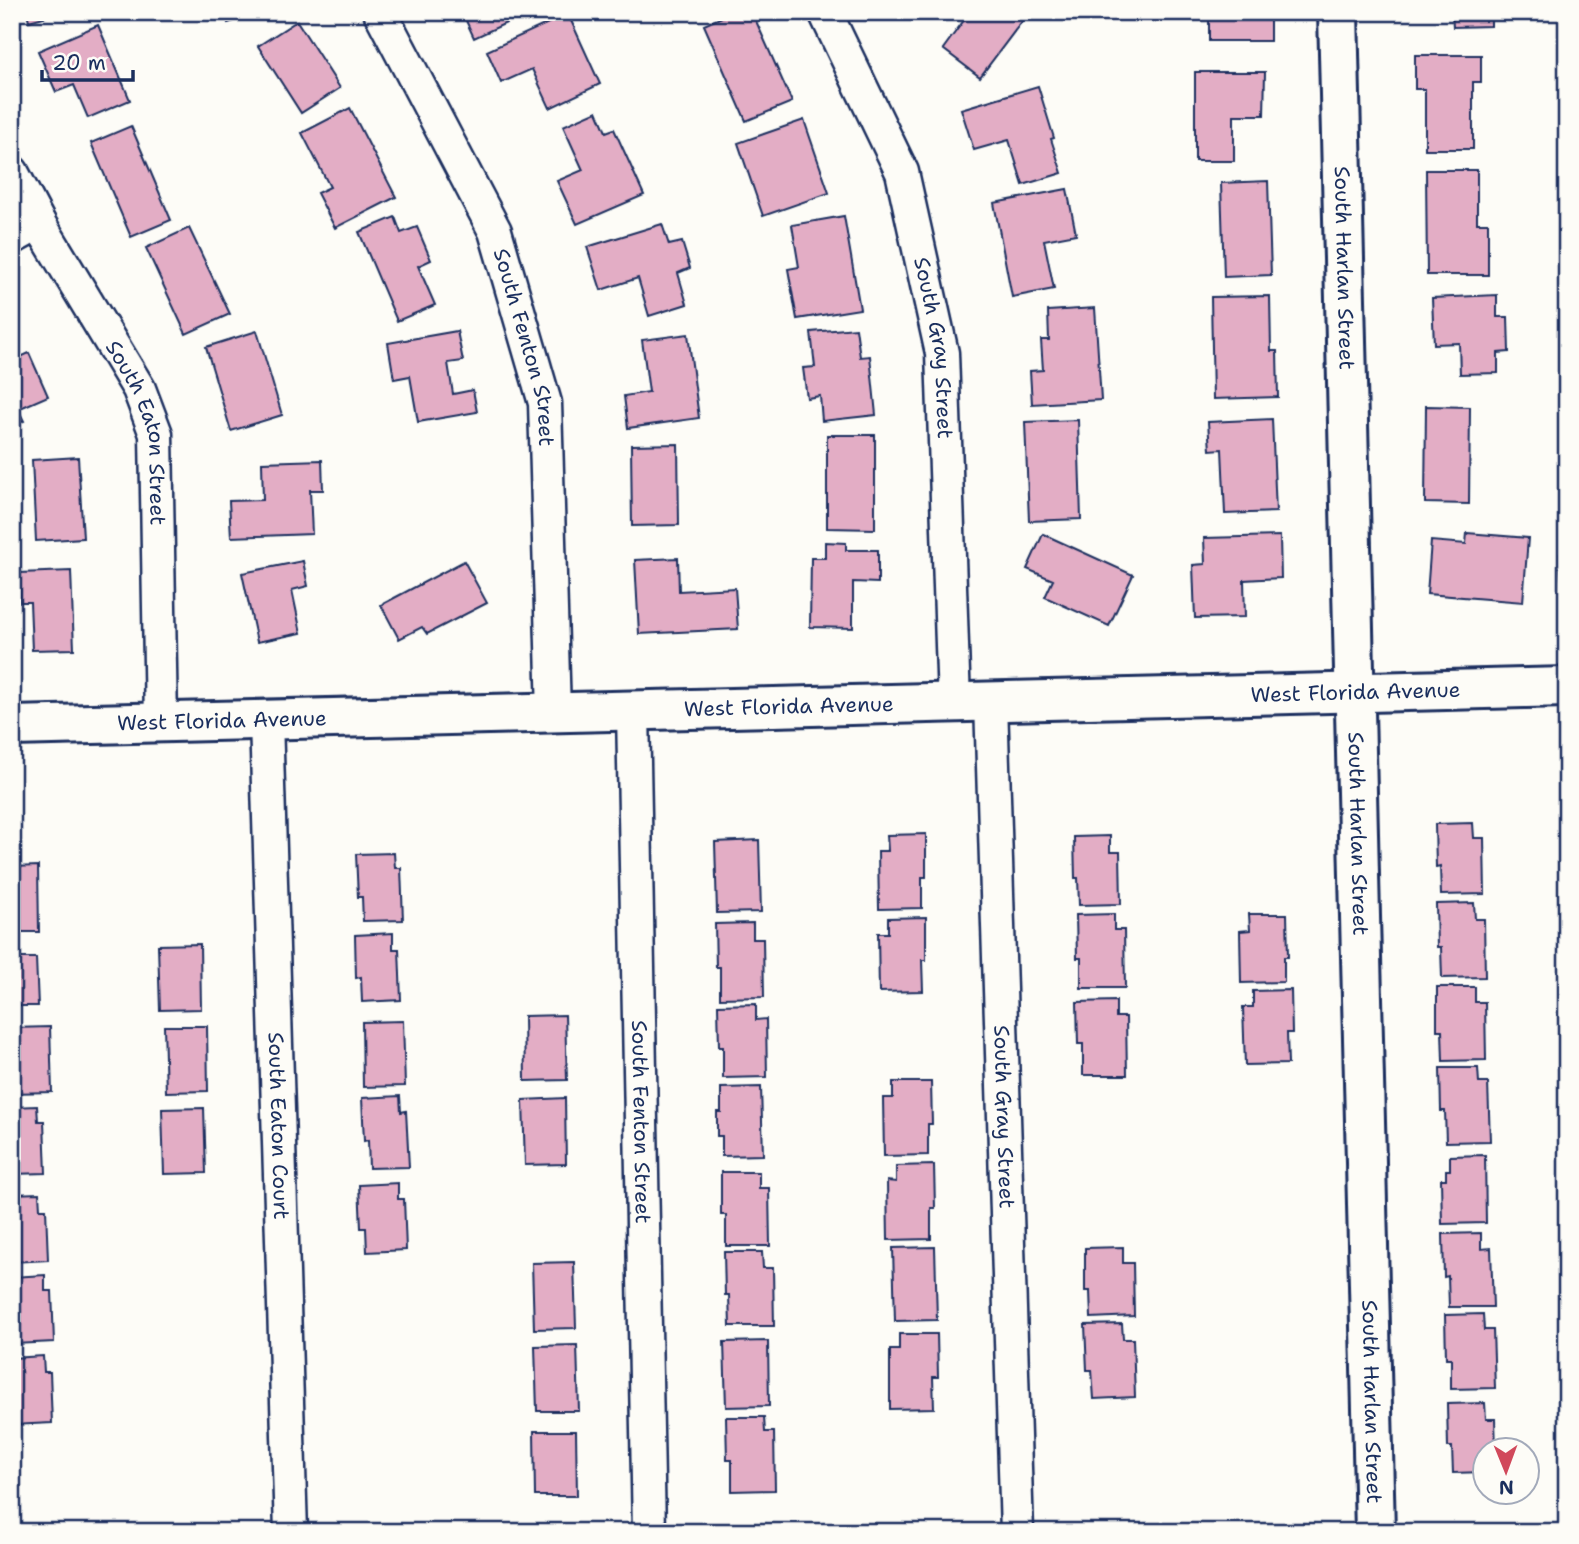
<svg xmlns="http://www.w3.org/2000/svg" width="1579" height="1544" viewBox="0 0 1579 1544" font-family="'Shantell Sans',sans-serif">
<rect width="100%" height="100%" fill="#fdfcf7"/>
<filter id="ink" filterUnits="userSpaceOnUse"><feTurbulence type="fractalNoise" baseFrequency=".0143" numOctaves="2"/><feDisplacementMap in="SourceGraphic" scale="14" xChannelSelector="R" yChannelSelector="G"/><feConvolveMatrix kernelMatrix="1 2 1 2 8 2 1 2 1" color-interpolation-filters="sRGB"/></filter>
<g filter="url(#ink)">
<path fill="#e3adc5" stroke="#1b2f5e" stroke-width="2" d="M27 12H62L29 21Z
M224 12H263L228 23Z
M462 12H515L517 18 474 38Z
M733 12H752L792 102 746 121 704 25Z
M970 12H1029L980 77 943 49Z
M1209 12H1270V41H1209Z
M1452 12H1491V26L1453 27Z
M568 14 600 84 550 108 532 69 501 83 487 51Z
M297 21 340 88 301 113 258 46Z
M98 25 130 100 88 118 74 85 56 92 38 51Z
M1415 55H1481V82H1473V149H1425V89H1415Z
M1195 72H1265L1264 115H1234V161H1195Z
M1038 86 1054 138 1051 139 1062 173 1023 185 1009 140 974 150 961 109Z
M350 108 396 197 335 228 317 193 330 187 302 133Z
M597 111 606 132 614 129 644 195 577 224 557 181 583 170 563 126Z
M804 120 829 193 763 216 738 143Z
M131 126 171 220 131 237 91 143Z
M1426 170H1477V223H1488V275H1427Z
M1268 181 1271 275 1224 277 1221 183Z
M1067 189 1076 234 1044 240 1054 289 1012 297 994 203Z
M844 216 860 309 797 319 788 269 799 267 792 225Z
M395 217 401 233 417 227 431 260 418 266 435 305 397 321 359 232Z
M662 224 669 245 682 242 690 268 678 273 687 304 649 316 638 278 601 290 587 247Z
M189 228 230 314 186 334 146 248Z
M1497 295V317H1508L1509 352 1498 353V373L1460 374 1459 343 1434 344 1432 298Z
M1270 296 1271 351H1277L1278 397 1213 399 1211 297Z
M1095 308 1101 400 1032 404 1030 371 1043 370 1041 340H1049L1048 311Z
M856 328 860 357 870 356 876 415 822 421 820 396 807 398 803 368 815 367 811 332Z
M257 331 282 415 231 431 206 347Z
M457 331 463 361 448 363 453 394 473 390 477 412 418 422 410 376 394 379 388 343Z
M688 334 699 418 628 428 624 396 649 392 642 340Z
M29 353 48 396 18 409 24 421 12 426V361Z
M1426 406 1470 407 1469 504 1425 503Z
M1272 419 1276 512 1225 514 1222 449 1210 450 1208 422Z
M1078 420 1081 519 1029 521 1025 422Z
M827 435H875V529L827 528Z
M678 444 679 525 632 526 631 445Z
M78 457 83 538 36 541 32 460Z
M322 460 323 490H310L312 534 231 537 229 501 263 500 262 462Z
M1467 533 1528 538 1523 602 1427 594 1431 541 1466 544Z
M1043 534 1133 575 1109 626 1045 597 1053 580 1027 569Z
M1280 536 1281 578 1244 580 1245 617 1195 618 1193 565 1205 564 1204 538Z
M825 542 846 543V550H878V583L853 582V628L810 627 811 558H825Z
M1560 553H1567V607L1562 608Z
M678 558 679 591 735 588 738 629 639 634 635 560Z
M303 561 308 586 292 590 301 633 257 642 242 573Z
M464 561 487 603 427 634 422 627 399 639 381 605Z
M71 571 74 649 32 650 30 602H20L19 573Z
M1473 823 1474 838H1484L1485 894 1441 895 1440 866 1436 867 1435 824Z
M926 834V877H922V908L879 909 878 851H888L887 835Z
M1110 836V852H1120L1121 904 1079 905 1078 878H1075L1074 837Z
M759 840 761 912 717 913 715 842Z
M394 853 395 868H401L403 920 363 921 362 897H358L356 854Z
M38 866 39 932H12V867Z
M1474 903 1475 919H1484L1485 977 1442 978 1441 947H1437L1436 904Z
M1114 914V930H1124L1125 988H1081V958H1077L1076 915Z
M1249 914H1287L1288 957H1284V982L1241 983 1240 931 1250 930Z
M926 917V960H922L923 991 879 992 878 933H888V918Z
M753 923V939H763L764 997 720 998V967H716L715 924Z
M393 933V949H399L401 1000 362 1002 361 977 356 978 355 935Z
M200 944 201 1009 160 1010 158 945Z
M12 958H36L38 1006H12Z
M1437 987H1475V1002H1485L1486 1060 1443 1061 1442 1030H1437Z
M1291 990 1292 1033H1287L1288 1064 1245 1065 1243 1007H1253V991Z
M1116 1001V1017H1126L1127 1075H1083V1044H1078L1077 1002Z
M756 1004V1020L766 1019 767 1077 723 1078V1047H719L718 1005Z
M565 1015 567 1080 525 1081 524 1016Z
M403 1021 405 1086 363 1087 362 1022Z
M164 1026H207L208 1091 166 1092Z
M50 1027 52 1092 12 1093V1028Z
M1440 1068H1478L1479 1083H1488L1490 1141 1446 1142 1445 1111H1441Z
M893 1082H931L932 1124H928V1155L884 1156 883 1098H893Z
M761 1087 763 1155 722 1156V1136H717V1112H721V1088Z
M400 1096 401 1112 406 1111 409 1167 369 1168 368 1140 364 1141 362 1098Z
M565 1098 566 1164 525 1165 523 1100Z
M37 1106 38 1121H44L46 1173 12 1174V1107Z
M204 1108 206 1173 164 1174 162 1109Z
M1485 1155 1486 1223 1442 1224 1441 1179H1446V1170H1450V1156Z
M934 1165 935 1208H931V1239L888 1240 887 1181 896 1182V1166Z
M721 1172H759V1188H769L770 1246H726V1215H721Z
M398 1183V1199H404L406 1250 367 1252 366 1228H361L359 1185Z
M39 1193 40 1209H46L48 1260 12 1262V1194Z
M1481 1233V1249L1491 1248 1493 1307H1449L1448 1276 1444 1277 1443 1234Z
M935 1247 937 1320 895 1321 893 1248Z
M1123 1247V1263H1133L1134 1316 1091 1318 1090 1291H1085V1248Z
M724 1252H762L763 1268H773L774 1326H730L729 1295H725Z
M574 1262 576 1328 534 1329 532 1263Z
M45 1275V1291H52L54 1342 14 1344 12 1277Z
M1483 1314 1484 1330H1493L1495 1388 1451 1389V1358H1446L1445 1315Z
M1122 1324 1123 1339H1133L1135 1397 1094 1399 1092 1370H1087L1085 1325Z
M899 1334H937L938 1377H933L934 1408 890 1409V1350H899Z
M768 1341 769 1406 726 1407 724 1342Z
M577 1345 579 1411H537L535 1346Z
M43 1356 44 1372H50L52 1423 12 1425V1358Z
M1485 1403 1486 1419H1495L1496 1450H1484V1472L1453 1473 1452 1447H1448L1447 1404Z
M726 1417H764L765 1432H774L775 1490 732 1491V1460H727Z
M534 1431H576L577 1496H535Z"/>
<g fill="none" stroke-linecap="round" stroke-linejoin="round">
<g stroke="#1b2f5e" stroke-width="37">
<g id="minor">
<path id="s1" d="M380 12 495 231 545 403 554 713"/>
<path id="s2" d="M825 12 902 172 942 353 954 703"/>
<path id="s3" d="M12 172 39 223 139 389 156 434 161 723"/>
<path d="M12 238 39 223"/>
<path id="s4" d="M991 702 1017 1532"/>
<path id="s5" d="M633 711 649 1532"/>
<path id="s6" d="M266 720 291 1532"/>
</g>
</g>
<g stroke="#1b2f5e" stroke-width="44">
<g id="tertiary">
<path id="s7" d="M1338 12 1375 1532"/>
<path id="s8" d="M12 726 1567 687"/>
</g>
</g>
<use href="#minor" stroke="#fdfcf7" stroke-width="32"/>
<use href="#tertiary" stroke="#fdfcf7" stroke-width="38"/>
</g>
</g>
<g text-anchor="middle" stroke-width="5" stroke-linejoin="round" paint-order="stroke">
<g font-size="21" fill="#1b2f5e" stroke="#fdfcf7">
<text dy="7" stroke="none"><textPath href="#s7" startOffset="256">South Harlan Street</textPath></text>
<text dy="7" stroke="none"><textPath href="#s1" startOffset="368">South Fenton Street</textPath></text>
<text dy="7" stroke="none"><textPath href="#s2" startOffset="357">South Gray Street</textPath></text>
<text dy="7" stroke="none"><textPath href="#s3" startOffset="294">South Eaton Street</textPath></text>
<text dy="7" stroke="none"><textPath href="#s8" startOffset="1344">West Florida Avenue</textPath></text>
<text dy="7" stroke="none"><textPath href="#s8" startOffset="777">West Florida Avenue</textPath></text>
<text dy="7" stroke="none"><textPath href="#s8" startOffset="210">West Florida Avenue</textPath></text>
<text dy="7" stroke="none"><textPath href="#s7" startOffset="822">South Harlan Street</textPath></text>
<text dy="7" stroke="none"><textPath href="#s4" startOffset="415">South Gray Street</textPath></text>
<text dy="7" stroke="none"><textPath href="#s5" startOffset="411">South Fenton Street</textPath></text>
<text dy="7" stroke="none"><textPath href="#s6" startOffset="406">South Eaton Court</textPath></text>
<text dy="7" stroke="none"><textPath href="#s7" startOffset="1390">South Harlan Street</textPath></text>
</g>
</g>
<rect width="1579" height="1544" fill="none" stroke="#fdfcf7" stroke-width="42"/>
<rect x="21" y="21" width="1537" height="1502" fill="none" stroke="#1b2f5e" stroke-width="2.5" filter="url(#ink)"/>
<g transform="translate(1506 1471) rotate(179)"><circle r="33" fill="#fdfcf7" stroke="#a3aaba" stroke-width="2"/>
<path d="M0-5L12 26L0 18L-12 26Z" fill="#d1495b"/>
<text y="-10" font-size="19" font-weight="bold" text-anchor="middle" fill="#1b2f5e">N</text>
</g>
<path d="M42 70v10h91v-10" fill="none" stroke="#1b2f5e" stroke-width="3.5"/>
<text x="52" y="70" font-size="21" fill="#1b2f5e" stroke="#fdfcf7" stroke-width="5" paint-order="stroke">20 m</text>
</svg>
